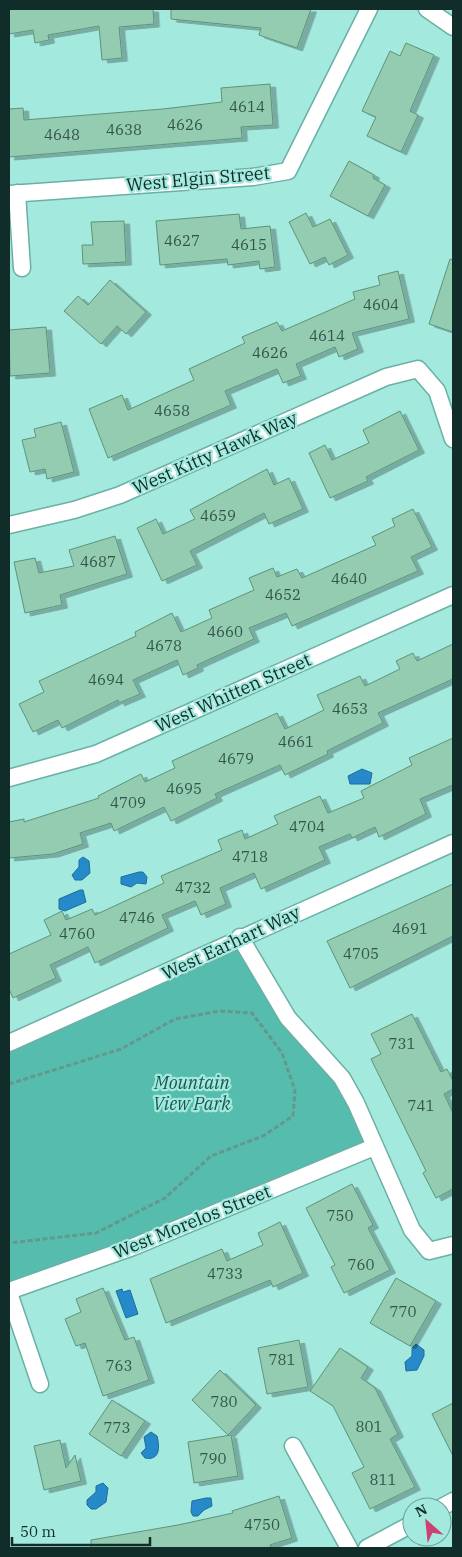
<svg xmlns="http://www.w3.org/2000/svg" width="462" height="1557" viewBox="0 0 462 1557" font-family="'IBM Plex Serif',serif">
<defs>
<filter id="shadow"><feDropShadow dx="5.5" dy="3" stdDeviation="0" flood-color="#0004"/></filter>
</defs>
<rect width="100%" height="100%" fill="#a3e9dd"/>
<path fill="#56bcad" d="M240 937 259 971 342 1078 374 1147 9 1291V1043Z"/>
<path fill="#268aca" stroke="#1f6e9a" d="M362 769 372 773 370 784H350L348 776Z
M83 857 89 861 90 873 82 880H75L72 875 79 867V860Z
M139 872H143L147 877 146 884 137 883 131 887 121 884V877Z
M80 890H83L86 902 65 911 59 909V899Z
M122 1289 123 1292 130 1290 138 1314 126 1318 116 1291Z
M416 1344 424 1350V1356L417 1370 406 1371 405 1362 412 1356V1348Z
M151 1432 157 1436C160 1447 160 1461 145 1458L141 1453 146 1448 144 1437Z
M103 1483 108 1488 106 1502 96 1509H91L87 1505V1500L96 1492V1486Z
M206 1498H211L212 1506 204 1510 198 1516H193L191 1512 192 1501Z"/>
<path fill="#93ccb0" stroke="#5c9479" filter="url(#shadow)" d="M9 9H153L154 24 119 27 122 58 102 60 99 26 48 35 49 40 35 43 33 30 9 34Z
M171 9H311L297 48 259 35 261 28 171 19Z
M406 43 434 55 410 111 418 115 401 152 367 136 376 117 362 111 390 51 400 56Z
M270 84 273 125 241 127 242 138 9 157V109L23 108 24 120 163 109 222 102 221 88Z
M349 161 374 175 373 178 385 185 368 216 330 196Z
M306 213 313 227 330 219 348 255 329 265 325 257 310 264 289 222Z
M239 214 241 229 270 226 275 267 260 269 259 261 228 265 227 259 160 265 156 221Z
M124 221 126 262 83 264 82 245H93L91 222Z
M450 259 453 260V332L429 324Z
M398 271 409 319 352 333 358 349 339 357 335 347 296 364 301 376 283 383 277 369 225 391 231 405 108 458 89 409 122 395 128 410 194 380 189 369 245 343 242 337 277 322 282 331 355 299 353 292 380 285 378 276Z
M110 280 146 312 126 334 117 326 101 344 64 311 78 296 88 305Z
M46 327 50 373 10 376 9 330Z
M400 411 419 450 366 477 368 481 330 498 309 453 325 445 332 460 369 443 363 430Z
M61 422 74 472 47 479 45 469 30 472 22 440 36 437 34 429Z
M267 469 274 485 289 478 303 509 269 524 264 513 190 551 197 565 162 581 137 528 156 519 163 534 195 519 190 510Z
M413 509 432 547 411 557 418 571 292 626 286 613 249 628 254 639 197 665 198 668 183 675 177 660 133 680 140 694 119 703 118 700 62 728 58 720 33 732 19 704 44 692 39 681 136 636 135 632 172 613 181 632 212 618 209 610 254 590 249 578 273 568 277 577 297 569 302 578 376 545 372 537 395 526 392 519Z
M115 536 127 574 60 595 62 605 25 613 14 562 35 558 39 573 74 566 69 550Z
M453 644V679L378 713 383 723 327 751 328 754 285 775 280 765 215 794 217 798 171 821 164 807 114 831 111 823 80 833 83 844 53 854 9 858V822L24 819V822L99 798 98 796 141 774 145 782 175 768 172 761 277 713 285 729 324 710 317 695 360 676 365 686 400 669 396 661 413 653 417 661Z
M453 738V785L420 799 426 814 379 837 375 827 352 838 350 834 319 847 325 860 261 889 254 873 220 888 226 904 201 915 195 901 162 915 168 928 95 963 88 947 50 965 56 978 13 998 9 989V954L51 935 44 920 62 911 66 920 92 909 95 915 164 883 161 876 222 850 218 840 242 830 245 839 278 824 274 816 320 796 328 813 364 798 361 791 412 765 409 758Z
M453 884V936L350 988 327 941Z
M412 1014 441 1072 447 1069 453 1081V1089L444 1094 453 1113V1189L436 1198 423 1173 426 1171 371 1059 381 1054 371 1034Z
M352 1184 373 1225 368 1228 390 1270 344 1293 331 1267 335 1265 306 1208Z
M280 1222 303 1273 273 1287 270 1280 166 1323 150 1279 222 1249 227 1261 263 1245 258 1233Z
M396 1278 436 1301 410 1346 370 1323Z
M103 1288 125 1340 134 1337 149 1380 103 1396 85 1343 76 1346 65 1319 81 1312 76 1299Z
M299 1340 308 1387 267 1394 258 1348Z
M340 1348 368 1367 361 1378 375 1388 398 1434 390 1439 415 1487 370 1509 352 1473 364 1467 333 1406 310 1391Z
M220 1370 256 1405 228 1435 192 1400Z
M112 1400 145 1421 121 1456 89 1434Z
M453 1403V1456L432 1414Z
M231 1435 238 1476 194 1483 188 1442Z
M60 1440 66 1468 75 1455 81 1481 44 1490 34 1446Z
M279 1496 292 1538 270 1545 271 1548H91V1540L178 1525 233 1513 232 1511Z"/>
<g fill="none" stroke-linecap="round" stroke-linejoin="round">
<g stroke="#6bb0a5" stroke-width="19">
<path id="minor" d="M427 9 453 27
M17 193 22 268
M9 194 253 177 288 171 369 9
M9 525 74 510 120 495 386 377 418 369 437 391 453 439
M9 778 96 754 453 595
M240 937 288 1018 342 1078 356 1103 412 1230 429 1251 453 1245
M9 1043 453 843
M9 1291 133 1247 374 1147
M9 1293 40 1384
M293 1446 349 1548
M442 1507 453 1501
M367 1548 412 1524"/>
</g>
<path stroke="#64988f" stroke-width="3" stroke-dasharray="5 2.5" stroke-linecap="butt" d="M9 1084 121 1049 175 1019 220 1011 252 1013 282 1053 295 1090 293 1116 263 1136 211 1156 165 1198 96 1233 9 1243"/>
<use href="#minor" stroke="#fff" stroke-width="16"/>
</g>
<g text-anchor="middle" stroke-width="4.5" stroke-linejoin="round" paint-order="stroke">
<g font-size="15" fill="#31554b">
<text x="247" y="112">4614</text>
<text x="185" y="130">4626</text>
<text x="124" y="135">4638</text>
<text x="62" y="140">4648</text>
<text x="182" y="246">4627</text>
<text x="249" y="250">4615</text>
<text x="381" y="310">4604</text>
<text x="327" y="341">4614</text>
<text x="270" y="358">4626</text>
<text x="172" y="416">4658</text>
<text x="218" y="521">4659</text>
<text x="98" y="567">4687</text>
<text x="349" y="584">4640</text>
<text x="283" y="600">4652</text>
<text x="225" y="637">4660</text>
<text x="164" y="651">4678</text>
<text x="106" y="685">4694</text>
<text x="350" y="714">4653</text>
<text x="296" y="747">4661</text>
<text x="236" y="764">4679</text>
<text x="184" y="794">4695</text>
<text x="128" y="808">4709</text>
<text x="307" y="832">4704</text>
<text x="250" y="862">4718</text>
<text x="193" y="893">4732</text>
<text x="137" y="923">4746</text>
<text x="410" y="934">4691</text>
<text x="77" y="939">4760</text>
<text x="361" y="959">4705</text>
<text x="402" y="1049">731</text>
<text x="421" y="1111">741</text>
<text x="340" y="1221">750</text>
<text x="361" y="1270">760</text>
<text x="225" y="1279">4733</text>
<text x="403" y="1317">770</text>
<text x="282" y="1365">781</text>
<text x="119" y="1371">763</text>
<text x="224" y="1407">780</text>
<text x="369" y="1432">801</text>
<text x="117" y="1433">773</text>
<text x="213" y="1464">790</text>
<text x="383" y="1485">811</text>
<text x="262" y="1530">4750</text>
</g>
<g font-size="18" fill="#102d29" stroke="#a3e9dd">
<text transform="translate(198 179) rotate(-5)" y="6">West Elgin Street</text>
<text transform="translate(215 453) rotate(-24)" y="6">West Kitty Hawk Way</text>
<text transform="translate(233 693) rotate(-24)" y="6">West Whitten Street</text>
<text transform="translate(231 943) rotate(-25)" y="6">West Earhart Way</text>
<text transform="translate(192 1222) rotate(-22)" y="6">West Morelos Street</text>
</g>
<g font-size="18" font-style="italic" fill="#185850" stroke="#a3e9dd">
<text x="192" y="1089">Mountain<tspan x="192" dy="21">View Park</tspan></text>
</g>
</g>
<rect width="462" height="1557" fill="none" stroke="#102d29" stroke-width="20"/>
<g transform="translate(427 1522) rotate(333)"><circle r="24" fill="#a3e9dd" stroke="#689e95"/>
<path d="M0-4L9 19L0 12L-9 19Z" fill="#cc4072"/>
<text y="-8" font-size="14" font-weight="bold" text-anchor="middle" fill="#102d29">N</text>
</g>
<path d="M12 1537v8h138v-8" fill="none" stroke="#102d29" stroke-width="2.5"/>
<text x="20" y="1537" font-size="15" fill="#102d29" stroke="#a3e9dd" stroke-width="4" paint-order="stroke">50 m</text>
</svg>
